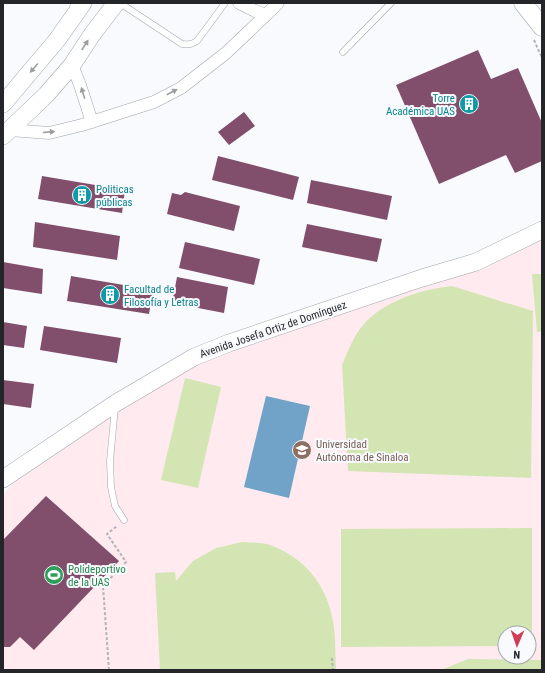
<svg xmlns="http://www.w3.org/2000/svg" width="545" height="673" viewBox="0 0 545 673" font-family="'Roboto Condensed',sans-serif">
<rect width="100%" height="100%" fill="#f8fafe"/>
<path fill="#ffeaef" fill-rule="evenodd" d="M542 238V670H3V496L5 492 14 483 109 417 166 379 206 360 335 314 497 261ZM505 633H529V657H505Z"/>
<path fill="#d3e5b2" d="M532 274H542V331L537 332Z
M452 286 533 311 531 478 348 471 342 365C348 351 354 335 364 324 384 301 422 289 452 286Z
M185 378 221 387 198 488 161 480Z
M532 528V646H529V633H505V646L341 647V529Z
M242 542C251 543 262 542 270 545 304 557 327 585 333 621 336 637 335 654 336 670H160L155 573 175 572 176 581 193 561 216 548Z
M468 659 542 660V670H441Z"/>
<path fill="#71a2c8" d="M266 396 310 406 289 498 244 487Z"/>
<path fill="#814f6b" d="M478 50 491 79 518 68 542 123V161L515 173 506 155 439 184 396 85Z
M244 112 255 126 229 145 218 132Z
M218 156 299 177 293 200 212 180Z
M42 176 125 190 122 213 38 199Z
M311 180 392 196 387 220 307 203Z
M185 192 240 206 234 231 167 214 172 193 181 195Z
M35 222 120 236 117 260 33 247Z
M307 224 382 239 377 262 302 247Z
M185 242 260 259 254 285 179 268Z
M3 262 43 269 42 294 3 288Z
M71 276 153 290 149 314 67 301Z
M177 277 228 287 224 313 172 303Z
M3 322 27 326 24 348 3 345Z
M44 326 121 338 117 363 40 350Z
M3 380 34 384 31 408 3 404Z
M46 496 119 561 34 650 20 637 10 647H3V540Z"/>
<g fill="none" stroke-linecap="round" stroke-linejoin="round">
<g stroke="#a0a5ae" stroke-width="7">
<path id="lane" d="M120 3 182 44C189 45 192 44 197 41L225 3
M343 52 391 3
M115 407 110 461 111 487 115 506 124 520"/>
</g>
<g stroke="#a0a5ae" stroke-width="13">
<path id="street" d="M239 3 255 11 266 15 278 3
M72 65 80 85 92 122
M10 130 49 133 82 125 154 102 181 88 226 53 266 15"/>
</g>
<g stroke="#a0a5ae" stroke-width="18">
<path id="secondary" d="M3 104 57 40 83 3
M3 136 46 95 72 65 91 36 116 3
M3 479 116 403 194 357 229 343 422 278 476 262 542 230"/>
</g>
<g stroke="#a0a5ae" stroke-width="19">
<path id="primary" d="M523 3 542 27
M79 8 80 3"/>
</g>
<path stroke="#b2b4b8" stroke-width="2" stroke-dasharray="3 2" stroke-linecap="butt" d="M534 40 542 58
M332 658 333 670
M109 670 103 586 126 562 107 534 117 526"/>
<use href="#lane" stroke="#fff" stroke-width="6"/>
<use href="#street" stroke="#fff" stroke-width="12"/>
<use href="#secondary" stroke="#fff" stroke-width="17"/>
<use href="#primary" stroke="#fff" stroke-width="18"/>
</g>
<defs><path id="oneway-solid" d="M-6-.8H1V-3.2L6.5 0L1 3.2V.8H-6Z"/></defs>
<g fill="#9c9d9e">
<use href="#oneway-solid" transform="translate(85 45) rotate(-57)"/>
<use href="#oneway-solid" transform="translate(34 68) rotate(130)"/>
<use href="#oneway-solid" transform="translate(172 92) rotate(-28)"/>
<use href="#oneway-solid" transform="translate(83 93) rotate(-107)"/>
<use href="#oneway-solid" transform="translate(49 132) rotate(-5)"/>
</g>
<defs>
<g id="building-disc" transform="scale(1)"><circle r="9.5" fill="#0f9aa8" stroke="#f8fafe"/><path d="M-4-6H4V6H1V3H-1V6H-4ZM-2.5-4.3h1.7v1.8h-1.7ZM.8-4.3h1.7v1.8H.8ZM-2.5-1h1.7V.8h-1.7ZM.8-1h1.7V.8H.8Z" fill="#fff"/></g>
<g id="university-disc" transform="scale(1)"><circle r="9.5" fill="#8d6e63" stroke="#f8fafe"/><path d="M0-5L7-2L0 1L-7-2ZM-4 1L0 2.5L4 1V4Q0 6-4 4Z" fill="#fff"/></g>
<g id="stadium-disc" transform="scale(1)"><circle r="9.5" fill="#2e9e5b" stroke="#f8fafe"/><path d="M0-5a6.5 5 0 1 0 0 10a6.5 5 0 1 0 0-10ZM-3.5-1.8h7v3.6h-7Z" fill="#fff"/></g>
</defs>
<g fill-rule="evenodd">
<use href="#building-disc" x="469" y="104"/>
<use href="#building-disc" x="82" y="195"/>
<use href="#building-disc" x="110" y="295"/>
<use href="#university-disc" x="302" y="450"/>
<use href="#stadium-disc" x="54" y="575"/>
</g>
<g text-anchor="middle" stroke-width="4" stroke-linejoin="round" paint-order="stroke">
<g font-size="11" fill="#0d838f" stroke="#f8fafe" text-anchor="start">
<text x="455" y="102" text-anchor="end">Torre<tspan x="455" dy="13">Académica UAS</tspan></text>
<text x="96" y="193">Politicas<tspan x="96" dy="13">públicas</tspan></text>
<text x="124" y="293">Facultad de<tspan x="124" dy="13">Filosofía y Letras</tspan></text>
</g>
<g font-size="11" fill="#232528" stroke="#f8fafe">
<text transform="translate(273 329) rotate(-19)" y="4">Avenida Josefa Ortiz de Domínguez</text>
</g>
<g font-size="11" fill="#785e54" stroke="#f8fafe" text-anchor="start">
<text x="316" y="448">Universidad<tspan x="316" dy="13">Autónoma de Sinaloa</tspan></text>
</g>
<g font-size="11" fill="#27864d" stroke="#f8fafe" text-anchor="start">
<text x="68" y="573">Polideportivo<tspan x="68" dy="13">de la UAS</tspan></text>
</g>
</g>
<rect width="545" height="673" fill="none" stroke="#232528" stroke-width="8"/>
<g transform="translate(517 645) rotate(182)"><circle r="19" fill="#f8fafe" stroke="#a3a5a8"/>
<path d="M0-3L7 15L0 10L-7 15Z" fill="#cf3e55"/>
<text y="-6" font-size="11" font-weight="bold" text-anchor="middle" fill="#232528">N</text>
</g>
</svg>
